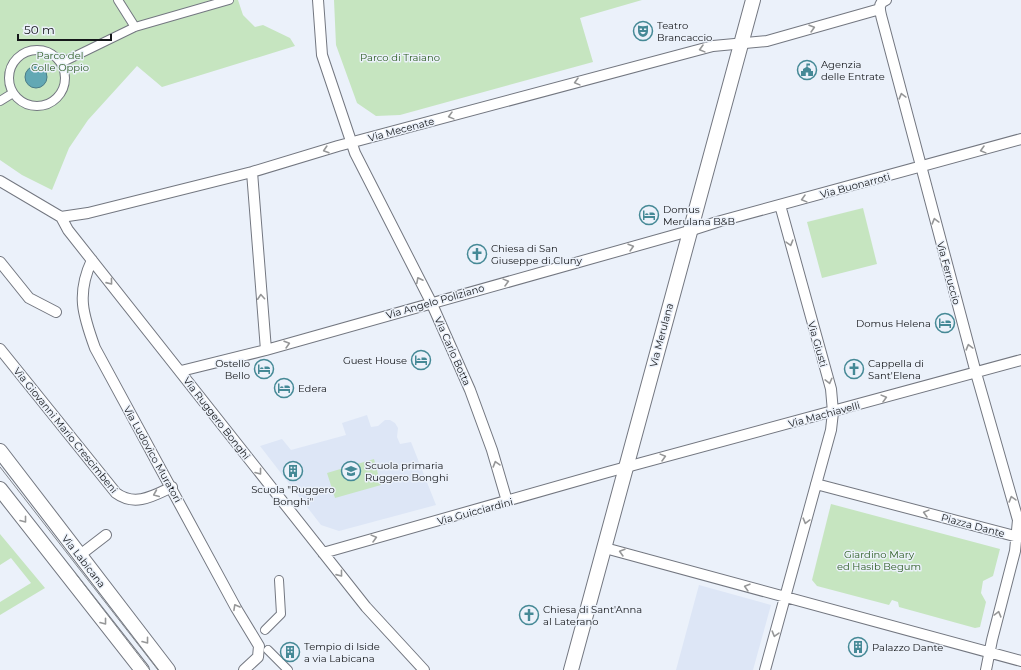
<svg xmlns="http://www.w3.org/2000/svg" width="1021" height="670" viewBox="0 0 1021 670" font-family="Montserrat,sans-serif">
<rect width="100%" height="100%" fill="#ebf1fa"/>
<path fill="#dde6f6" d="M367 415 371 427 378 426 385 420H390L395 423 398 428 397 437 400 444 411 442 436 505 339 531 321 525 260 446 282 439 291 450 346 435 342 423Z
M699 585 771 605 753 670H676Z"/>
<path fill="#c6e5c0" d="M0 0H238L243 15 255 27 263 25 290 38 295 46 162 87 137 66 88 120 69 148 52 190 22 175 0 160Z
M334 0H642L580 18 593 62 400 115 376 116 357 103 336 45Z
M863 208 877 264 822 278 807 222Z
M374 459 381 485 335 498 327 473Z
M831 504 1000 549 993 576 983 581 981 593 986 602 980 627 975 628 899 607 898 602 892 600 889 605 817 586 812 580Z
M0 534 45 588 0 615V602L31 583 11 558 0 565Z"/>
<path fill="#62a8b4" stroke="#4b7c86" d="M25 77a11 11 0 1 1 22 0a11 11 0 1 1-22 0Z"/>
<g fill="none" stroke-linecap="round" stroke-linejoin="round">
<g stroke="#737780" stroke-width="10">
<path id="pedestrian" d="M118 0 135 27
M9 78a28 28 0 1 1 56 0a28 28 0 1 1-56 0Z
M61 63 135 27 229 0
M0 101 13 93
M265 630 281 614 279 580
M268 650 288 670"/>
</g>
<g stroke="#737780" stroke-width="12">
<path id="minor" d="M318 0 322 55 355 153 431 302 470 390 492 450 507 501
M886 0C877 3 880 11 882 19L976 373 1018 520 1015 551 992 640 986 670
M252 172 266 350
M0 181 61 217 68 230 366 607 424 670
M61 217 88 213 252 172 338 146 713 46 767 41 880 9
M92 260C76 294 83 315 95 348L236 608 259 646 258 657 244 670
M0 262 29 298 56 312
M0 349 116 493C135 507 153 496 172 487
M181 371 266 350 689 231 717 222 1021 139
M816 484 1018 537H1021
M605 548 1021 661
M323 553 608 472 1021 360
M80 555 106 535
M765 670 831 430 833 412 831 389 780 205"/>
</g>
<g stroke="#737780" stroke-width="16">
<path id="secondary" d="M0 451 168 670
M0 489 142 670
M571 670 753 0"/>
</g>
<use href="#pedestrian" stroke="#fff" stroke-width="8"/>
<use href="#minor" stroke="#fff" stroke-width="10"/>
<use href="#secondary" stroke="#fff" stroke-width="14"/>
<path stroke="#82868c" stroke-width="1" d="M0 467 158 670
M76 574 150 670"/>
</g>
<defs><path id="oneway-chevron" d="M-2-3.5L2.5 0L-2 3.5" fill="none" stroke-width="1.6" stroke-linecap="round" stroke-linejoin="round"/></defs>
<g stroke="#969798">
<use href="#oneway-chevron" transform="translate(812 28) rotate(-16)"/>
<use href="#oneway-chevron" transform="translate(702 49) rotate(165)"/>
<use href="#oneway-chevron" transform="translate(577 82) rotate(165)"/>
<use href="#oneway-chevron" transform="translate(902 96) rotate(-105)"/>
<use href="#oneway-chevron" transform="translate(451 116) rotate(165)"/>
<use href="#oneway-chevron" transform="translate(326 150) rotate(163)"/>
<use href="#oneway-chevron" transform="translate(983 150) rotate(165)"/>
<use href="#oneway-chevron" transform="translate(804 199) rotate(165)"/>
<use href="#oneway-chevron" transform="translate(935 221) rotate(-105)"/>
<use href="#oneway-chevron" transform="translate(790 243) rotate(74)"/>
<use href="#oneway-chevron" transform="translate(631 247) rotate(-16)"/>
<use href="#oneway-chevron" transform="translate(419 280) rotate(-117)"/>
<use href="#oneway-chevron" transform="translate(110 282) rotate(51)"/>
<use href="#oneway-chevron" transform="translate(506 282) rotate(-15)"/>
<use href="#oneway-chevron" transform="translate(261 297) rotate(-94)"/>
<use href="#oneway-chevron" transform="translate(287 344) rotate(-16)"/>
<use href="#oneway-chevron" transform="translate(969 347) rotate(-105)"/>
<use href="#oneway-chevron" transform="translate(829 381) rotate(76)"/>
<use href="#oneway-chevron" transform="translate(884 398) rotate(-15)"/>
<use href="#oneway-chevron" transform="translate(663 457) rotate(-15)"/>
<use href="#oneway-chevron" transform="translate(496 464) rotate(-106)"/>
<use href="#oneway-chevron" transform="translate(259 472) rotate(52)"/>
<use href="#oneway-chevron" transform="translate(156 494) rotate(157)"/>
<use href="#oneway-chevron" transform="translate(1012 499) rotate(-106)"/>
<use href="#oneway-chevron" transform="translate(926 513) rotate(-165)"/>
<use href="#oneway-chevron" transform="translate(24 520) rotate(52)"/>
<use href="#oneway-chevron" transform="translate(806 521) rotate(105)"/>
<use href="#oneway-chevron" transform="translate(374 538) rotate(-15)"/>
<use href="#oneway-chevron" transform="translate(622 552) rotate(-164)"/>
<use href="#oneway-chevron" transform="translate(340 574) rotate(51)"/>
<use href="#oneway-chevron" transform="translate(747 587) rotate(-164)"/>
<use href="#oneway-chevron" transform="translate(236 607) rotate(-119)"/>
<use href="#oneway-chevron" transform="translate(998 614) rotate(-75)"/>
<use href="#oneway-chevron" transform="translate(104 622) rotate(52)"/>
<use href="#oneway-chevron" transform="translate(775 634) rotate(106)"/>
<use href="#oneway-chevron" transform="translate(146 641) rotate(52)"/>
</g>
<defs>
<g id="theatre-ring" transform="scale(1)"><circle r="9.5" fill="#ebf1fa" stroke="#458996" stroke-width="1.5"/><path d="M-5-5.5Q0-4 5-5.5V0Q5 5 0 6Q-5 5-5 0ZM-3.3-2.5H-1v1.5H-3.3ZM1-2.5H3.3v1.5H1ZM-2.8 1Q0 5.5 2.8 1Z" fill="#458996"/></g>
<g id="civic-ring" transform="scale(1)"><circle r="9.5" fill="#ebf1fa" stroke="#458996" stroke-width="1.5"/><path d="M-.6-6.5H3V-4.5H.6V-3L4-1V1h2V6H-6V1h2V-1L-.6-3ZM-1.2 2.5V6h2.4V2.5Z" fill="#458996"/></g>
<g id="hotel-ring" transform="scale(1)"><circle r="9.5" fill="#ebf1fa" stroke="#458996" stroke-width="1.5"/><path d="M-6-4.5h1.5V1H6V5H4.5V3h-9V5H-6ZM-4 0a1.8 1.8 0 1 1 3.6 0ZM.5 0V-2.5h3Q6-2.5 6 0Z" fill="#458996"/></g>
<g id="church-ring" transform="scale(1)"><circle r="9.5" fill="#ebf1fa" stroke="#458996" stroke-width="1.5"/><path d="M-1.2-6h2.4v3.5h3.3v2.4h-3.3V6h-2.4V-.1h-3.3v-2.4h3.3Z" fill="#458996"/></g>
<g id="building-ring" transform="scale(1)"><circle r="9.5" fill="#ebf1fa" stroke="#458996" stroke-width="1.5"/><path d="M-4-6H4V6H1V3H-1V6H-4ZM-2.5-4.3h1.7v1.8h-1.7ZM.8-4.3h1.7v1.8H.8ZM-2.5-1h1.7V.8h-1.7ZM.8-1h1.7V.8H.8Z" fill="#458996"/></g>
<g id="school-ring" transform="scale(1)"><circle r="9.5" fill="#ebf1fa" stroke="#458996" stroke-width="1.5"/><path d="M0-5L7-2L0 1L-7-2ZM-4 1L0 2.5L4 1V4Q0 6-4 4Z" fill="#458996"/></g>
</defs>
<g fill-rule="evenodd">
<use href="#theatre-ring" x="643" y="31"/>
<use href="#civic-ring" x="807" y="70"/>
<use href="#hotel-ring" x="649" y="215"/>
<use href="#church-ring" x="477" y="254"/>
<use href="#hotel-ring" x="945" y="323"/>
<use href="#hotel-ring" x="421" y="360"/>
<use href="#hotel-ring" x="264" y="369"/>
<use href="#church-ring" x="854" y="369"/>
<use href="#hotel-ring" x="284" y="388"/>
<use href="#building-ring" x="293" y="471"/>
<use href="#school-ring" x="351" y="471"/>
<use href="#church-ring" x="529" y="615"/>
<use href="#building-ring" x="858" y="647"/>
<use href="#building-ring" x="290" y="652"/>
</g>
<g text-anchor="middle" stroke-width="3" stroke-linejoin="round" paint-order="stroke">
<g font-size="10" fill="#15171a" stroke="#ebf1fa" text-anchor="start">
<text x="657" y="29">Teatro<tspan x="657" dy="12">Brancaccio</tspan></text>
<text x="821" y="68">Agenzia<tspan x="821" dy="12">delle Entrate</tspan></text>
<text x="663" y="213">Domus<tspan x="663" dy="12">Merulana B&amp;B</tspan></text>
<text x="491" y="252">Chiesa di San<tspan x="491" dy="12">Giuseppe di Cluny</tspan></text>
<text x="931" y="327" text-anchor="end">Domus Helena</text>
<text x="407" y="364" text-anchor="end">Guest House</text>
<text x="250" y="367" text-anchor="end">Ostello<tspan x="250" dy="12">Bello</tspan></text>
<text x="868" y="367">Cappella di<tspan x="868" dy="12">Sant'Elena</tspan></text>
<text x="298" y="392">Edera</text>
<text x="365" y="469">Scuola primaria<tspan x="365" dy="12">Ruggero Bonghi</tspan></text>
<text x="293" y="493" text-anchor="middle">Scuola "Ruggero<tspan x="293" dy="12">Bonghi"</tspan></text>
<text x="543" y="613">Chiesa di Sant'Anna<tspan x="543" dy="12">al Laterano</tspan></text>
<text x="304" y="650">Tempio di Iside<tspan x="304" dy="12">a via Labicana</tspan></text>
<text x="872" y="651">Palazzo Dante</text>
</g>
<g font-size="10" fill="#2c5c22" stroke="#ebf1fa">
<text x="60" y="59">Parco del<tspan x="60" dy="12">Colle Oppio</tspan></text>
<text x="400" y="61">Parco di Traiano</text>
<text x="879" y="558">Giardino Mary<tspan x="879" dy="12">ed Hasib Begum</tspan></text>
</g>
<g font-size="10" fill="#15171a" stroke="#ebf1fa">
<text transform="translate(401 129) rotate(-15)" y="4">Via Mecenate</text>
<text transform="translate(855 185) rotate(-15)" y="4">Via Buonarroti</text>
<text transform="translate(949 273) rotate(75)" y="4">Via Ferruccio</text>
<text transform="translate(435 301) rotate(-16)" y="4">Via Angelo Poliziano</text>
<text transform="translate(661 335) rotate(-75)" y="4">Via Merulana</text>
<text transform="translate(818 344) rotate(74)" y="4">Via Giusti</text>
<text transform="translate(453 351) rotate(66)" y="4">Via Carlo Botta</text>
<text transform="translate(824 414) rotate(-15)" y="4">Via Machiavelli</text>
<text transform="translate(217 418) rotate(52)" y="4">Via Ruggero Bonghi</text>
<text transform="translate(66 430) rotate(51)" y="4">Via Giovanni Mario Crescimbeni</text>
<text transform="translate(153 454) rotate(61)" y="4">Via Ludovico Muratori</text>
<text transform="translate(475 511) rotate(-15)" y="4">Via Guicciardini</text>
<text transform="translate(973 525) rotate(15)" y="4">Piazza Dante</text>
<text transform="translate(84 561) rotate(52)" y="4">Via Labicana</text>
</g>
</g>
<path d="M18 34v6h93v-6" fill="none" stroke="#15171a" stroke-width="2"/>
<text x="24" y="34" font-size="12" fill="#15171a" stroke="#ebf1fa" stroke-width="3" paint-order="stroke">50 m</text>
</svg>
